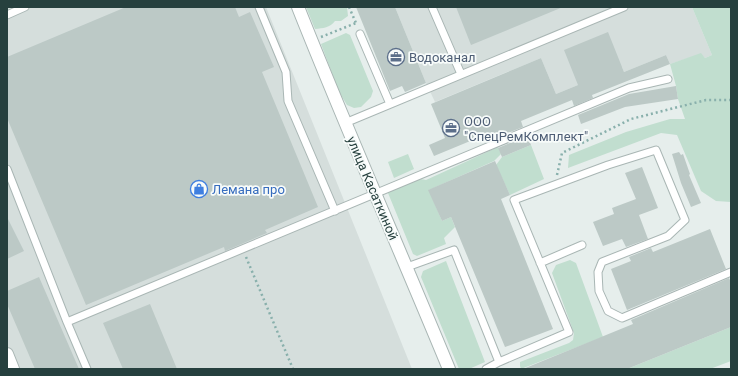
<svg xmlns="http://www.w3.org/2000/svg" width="738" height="376" viewBox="0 0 738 376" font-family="Roboto,sans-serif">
<rect width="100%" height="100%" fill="#e6eeec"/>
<path fill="#d5dedc" d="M7 7H266L412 369H8Z
M395 7H692L712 55 705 58 701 54 670 64 666 55 624 72 622 67 556 94 541 58 435 102 426 83Z"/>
<path fill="#c1decf" d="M306 7H347L348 16 341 21H335C330 28 323 28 315 29Z
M692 7H731V202L716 201 701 191 677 135 661 133 568 168 569 155 626 132 670 119H685L678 99 676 86 670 64 701 53 705 58 712 55Z
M346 33 350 35 373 91 371 97 361 107 354 108 347 105 339 92 321 44Z
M531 145 544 179 510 195 496 165 502 157Z
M498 147 501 154 494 161 429 190 442 221 451 217 455 227 444 238 446 244 417 256 413 254 388 193C398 187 416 176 426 180Z
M408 154 414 169 394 178 388 162Z
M570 260 576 263 603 337 521 369 520 366V362L569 343 573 340 574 333 552 273 556 265Z
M446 261 485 362 469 369H459L421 277 423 271Z
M731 327V361L710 369H627Z"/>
<path fill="#bcc9c6" d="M126 7H235L239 17 250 12 274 67 262 72 318 207 265 230 267 233 225 251 224 247 86 305 7 118V57Z
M356 7H395L426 83 405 92 402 86 390 91Z
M456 7H563L471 45Z
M608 32 624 72 666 55 670 64 592 95 593 98 574 106 572 100 521 121 523 127 495 138 492 132 434 156 429 145 445 138 431 104 541 58 556 94 578 85 564 50Z
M676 86 678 99 625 107 581 124 578 115 629 94Z
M527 136 531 145 502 157 498 148Z
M679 152 681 155 683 154 690 174 689 175 701 203 691 207 681 183 672 154Z
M495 161 510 195 501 199 553 329 505 347 451 217 442 221 428 190Z
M642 167 658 208 639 215 648 239 626 247 622 239 603 246 593 222 614 214 612 208 636 199 625 173Z
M7 217 24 251 7 259Z
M710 229 726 269 627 310 611 269 631 261 629 257 651 248 653 252Z
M39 277 79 369H35L7 304V291Z
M729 278 731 282V327L627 369H523L633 324 631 320Z
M150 304 177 369H123L103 323Z"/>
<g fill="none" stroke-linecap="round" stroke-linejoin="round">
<g stroke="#a9b6b4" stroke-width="9">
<path id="lane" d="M259 7 286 72 288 101 335 211
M432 7 461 74
M7 15 25 7
M360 34 390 104
M345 123 624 7
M7 169 67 322 629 88 668 79
M540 263 582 245
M407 267 454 250 499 362 569 332 514 200 608 165 656 150 685 220 668 236 602 262 598 272 599 291 608 311 622 318 731 272
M67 322 87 369
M486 369 499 362"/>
</g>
<g stroke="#a9b6b4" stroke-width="14">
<path id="street" d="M298 7C346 128 399 248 449 369
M7 354 13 369"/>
</g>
<path stroke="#89b0ac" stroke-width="2.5" stroke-dasharray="2 3" stroke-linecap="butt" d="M349 7 356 23
M321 37 356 23
M557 175 562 153 631 119 706 100H731
M246 257 293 369"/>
<use href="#lane" stroke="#fff" stroke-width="7"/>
<use href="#street" stroke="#fff" stroke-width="12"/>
</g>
<defs>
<g id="office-ring" transform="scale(0.9)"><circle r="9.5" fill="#f7fbfa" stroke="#5c6f8a" stroke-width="1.5"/><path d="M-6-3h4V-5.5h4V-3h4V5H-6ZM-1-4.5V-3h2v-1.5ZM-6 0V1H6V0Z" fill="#5c6f8a"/></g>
<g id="shop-ring" transform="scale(0.9)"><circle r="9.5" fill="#f7fbfa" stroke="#3f7fe0" stroke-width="1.5"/><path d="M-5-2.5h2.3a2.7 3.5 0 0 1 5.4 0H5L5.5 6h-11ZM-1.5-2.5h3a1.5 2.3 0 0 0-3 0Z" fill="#3f7fe0"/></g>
</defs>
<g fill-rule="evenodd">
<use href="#office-ring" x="396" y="57"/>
<use href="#office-ring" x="451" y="128"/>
<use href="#shop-ring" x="199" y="189"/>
</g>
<g text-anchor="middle" stroke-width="3.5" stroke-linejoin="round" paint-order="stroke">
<g font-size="13" fill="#4e5e75" stroke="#f7fbfa" text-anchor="start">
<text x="409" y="62">Водоканал</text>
<text x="464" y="126">ООО<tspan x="464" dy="15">"СпецРемКомплект"</tspan></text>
</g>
<g font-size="13" fill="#26403e" stroke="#f7fbfa">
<text transform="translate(373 188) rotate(67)" y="5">улица Касаткиной</text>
</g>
<g font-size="13" fill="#366cbe" stroke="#f7fbfa" text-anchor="start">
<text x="212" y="194">Лемана про</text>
</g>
</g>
<rect width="738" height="376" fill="none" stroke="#26403e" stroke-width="16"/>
</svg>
